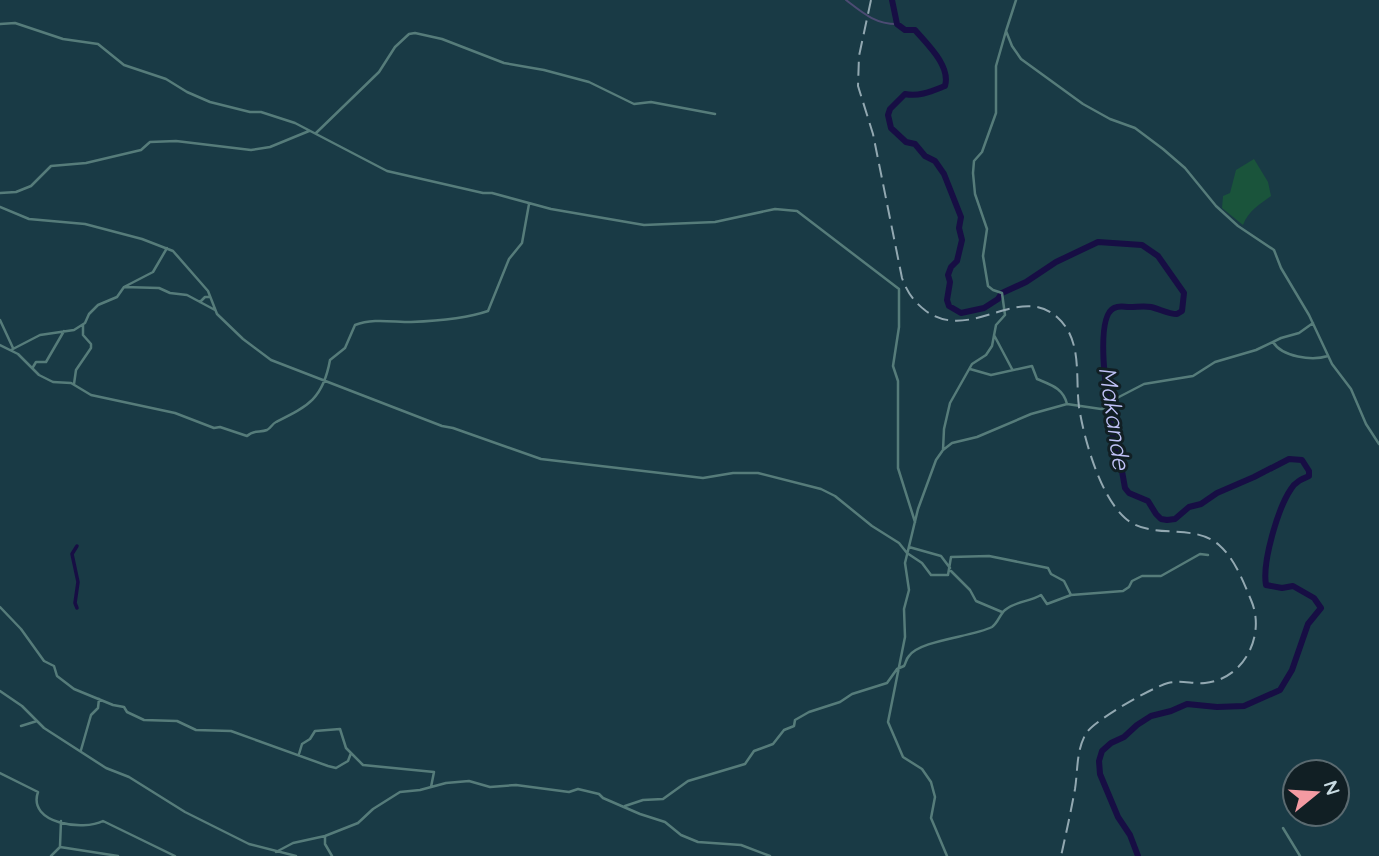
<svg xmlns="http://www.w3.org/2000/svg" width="1379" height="856" viewBox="0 0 1379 856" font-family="Quicksand,sans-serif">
<rect width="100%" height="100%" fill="#193a45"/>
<path fill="#1a543b" d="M1254 159 1268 182 1271 196C1260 204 1248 211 1243 225L1222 208 1223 196 1230 193 1236 170Z"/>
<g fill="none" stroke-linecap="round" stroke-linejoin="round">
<path stroke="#4c4b73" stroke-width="2" d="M846 0C863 13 875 24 897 24"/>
<path stroke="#170e44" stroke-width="3.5" d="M77 608 75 603 78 582 72 554 77 546"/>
<path stroke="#170e44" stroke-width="6" d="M892 0 897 24 905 30H915C927 44 951 66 945 86 932 91 919 97 905 94L890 109 888 115 891 128 906 142 915 144 925 156 935 161 944 174 961 217 959 228 962 240 957 261 951 267 948 275 950 282 947 300 949 306 961 313 984 308 998 299 1002 293 1026 282 1056 262 1098 242 1142 245 1158 256 1184 293 1182 311 1177 314C1168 314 1160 309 1151 307 1144 306 1137 307 1130 307 1124 307 1120 305 1114 308 1090 319 1113 438 1118 464L1122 471 1125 488 1129 493 1148 501 1156 514 1161 519 1167 520 1175 519 1189 507 1201 504 1217 493 1254 477 1289 459 1302 460 1309 471V476C1302 479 1295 482 1291 489 1278 508 1262 562 1266 585L1282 588 1293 586 1314 598 1321 608 1308 624 1292 670 1280 690 1244 706 1217 707 1187 704 1171 711 1151 716 1137 725 1124 737 1111 743 1102 751 1099 761 1100 774 1118 817 1130 835 1138 856"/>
<path stroke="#567c7a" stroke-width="2.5" d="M1016 0 1006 31 1012 46 1021 59 1083 104 1110 119 1135 128 1163 149 1185 168 1216 206 1238 226 1274 250 1281 268 1309 315 1332 364 1351 389 1366 424 1379 444
M0 24 15 23 63 39 98 44 124 65 166 79 187 92 210 102 250 112H261L295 123 387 171 483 193H492L551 209 644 225 715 222 775 209 797 211 899 289V327L893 366 898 381V468L915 522
M316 133 379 72 395 47 409 34 415 33 442 39 504 63 544 70 589 82 634 104 651 102 715 114
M0 193 16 192 31 186 51 166 86 163 141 150 150 142 176 141 251 150 270 147 309 131
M0 207 29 219 85 224 142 239 173 251 208 291 217 314 243 339 271 360 442 426 453 428 541 459 703 478 733 473H758L821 489 835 496 872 526 899 543 907 553 922 563 931 575H948L951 557 989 556 1048 568 1051 574 1064 581 1071 595
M124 287 159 288 170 293 187 295 215 310
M200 302 205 297H210
M0 320 13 348
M994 335 1012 369
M1273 342C1282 357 1312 361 1328 356
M0 345 18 354 39 375 53 382 71 383 91 395 175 413 214 428 220 427 247 436C254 429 260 433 267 430 271 428 272 424 276 422 308 406 323 399 330 360L345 348 355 325C373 318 392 322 411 322 435 321 465 319 488 311L509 259 522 243 529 204
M11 350 40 335 74 330 85 323 89 314 98 305 117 297 124 287 153 272 167 248
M33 367 36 362H46L64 331
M970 369 991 375 1032 366 1037 379C1051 385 1063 388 1067 404
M74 384 76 370 91 348V344L83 335V325
M943 450 944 429 950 403 972 364 986 355 992 346 996 325 1005 315 1002 293 993 290 988 286 983 256 987 229 975 194 973 173 974 161 982 152 996 113V66L1006 31
M909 547 941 556 950 568
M951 571 970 590 976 601 1002 612
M0 607 21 629 44 661 54 666 57 676 74 689 113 705 124 707 127 712 144 720 177 721 196 730 231 731 328 766 336 768 348 761 351 753
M0 691 22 706 44 728 106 768 129 777 185 812 249 844 296 856
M21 726 37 721
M81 750 91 715 98 708 99 699
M299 754 302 744 310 739 315 731 340 729 346 748 363 765 434 772 431 787
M0 773 38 792C27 824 84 831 103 821L175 856
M625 806 643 800 663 799 688 781 745 764 754 751 773 744 784 730 794 726 795 720 809 712 840 702 852 694 887 683 897 669 904 666C906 663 906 659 909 656 920 640 972 637 992 627 998 623 1000 614 1005 610 1016 601 1029 602 1041 595L1047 604 1071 595 1123 591 1129 587 1132 581 1142 576H1161L1200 554 1208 555
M1283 828 1300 856
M325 836V844L332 856
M60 846 61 821
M276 852 293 843 325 836 358 823 373 809 400 792 420 790 446 783 469 781 490 787 516 785 569 792 578 789 599 794 603 798 640 814 665 822 681 835 698 842 741 845 770 856
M51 856 60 847 118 856
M947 856 931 818 935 797 931 782 922 769 903 757 888 722 905 637 904 609 909 590 905 563 918 509 936 460 943 450 952 443 977 437 1031 414 1067 404 1101 409 1110 407 1117 398 1144 384 1193 376 1215 362 1256 350 1281 338 1299 333 1313 323"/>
<path stroke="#92a8b1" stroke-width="2" stroke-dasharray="14 7" stroke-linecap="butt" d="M871 0 859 56 858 86 873 134 902 278C907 292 914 302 926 311 971 343 1018 283 1057 317 1083 340 1075 376 1079 407 1084 439 1100 496 1125 518 1151 541 1193 522 1219 545 1235 559 1243 581 1251 600 1266 634 1245 679 1205 683 1193 684 1180 680 1168 683 1151 688 1097 719 1087 732 1076 749 1078 770 1075 789 1071 811 1066 834 1061 856"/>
</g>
<g text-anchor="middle" stroke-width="6" stroke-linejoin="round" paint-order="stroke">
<g font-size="24" font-style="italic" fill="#c0c2f7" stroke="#111f24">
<text transform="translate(1114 418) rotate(82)" y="8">Makande</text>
</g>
</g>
<g transform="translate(1316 793) rotate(72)"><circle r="33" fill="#111f24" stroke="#5a6a70" stroke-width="2"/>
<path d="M0-5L12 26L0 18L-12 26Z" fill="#f49aa2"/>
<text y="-10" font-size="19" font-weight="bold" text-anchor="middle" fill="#c8dae1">N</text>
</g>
</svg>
